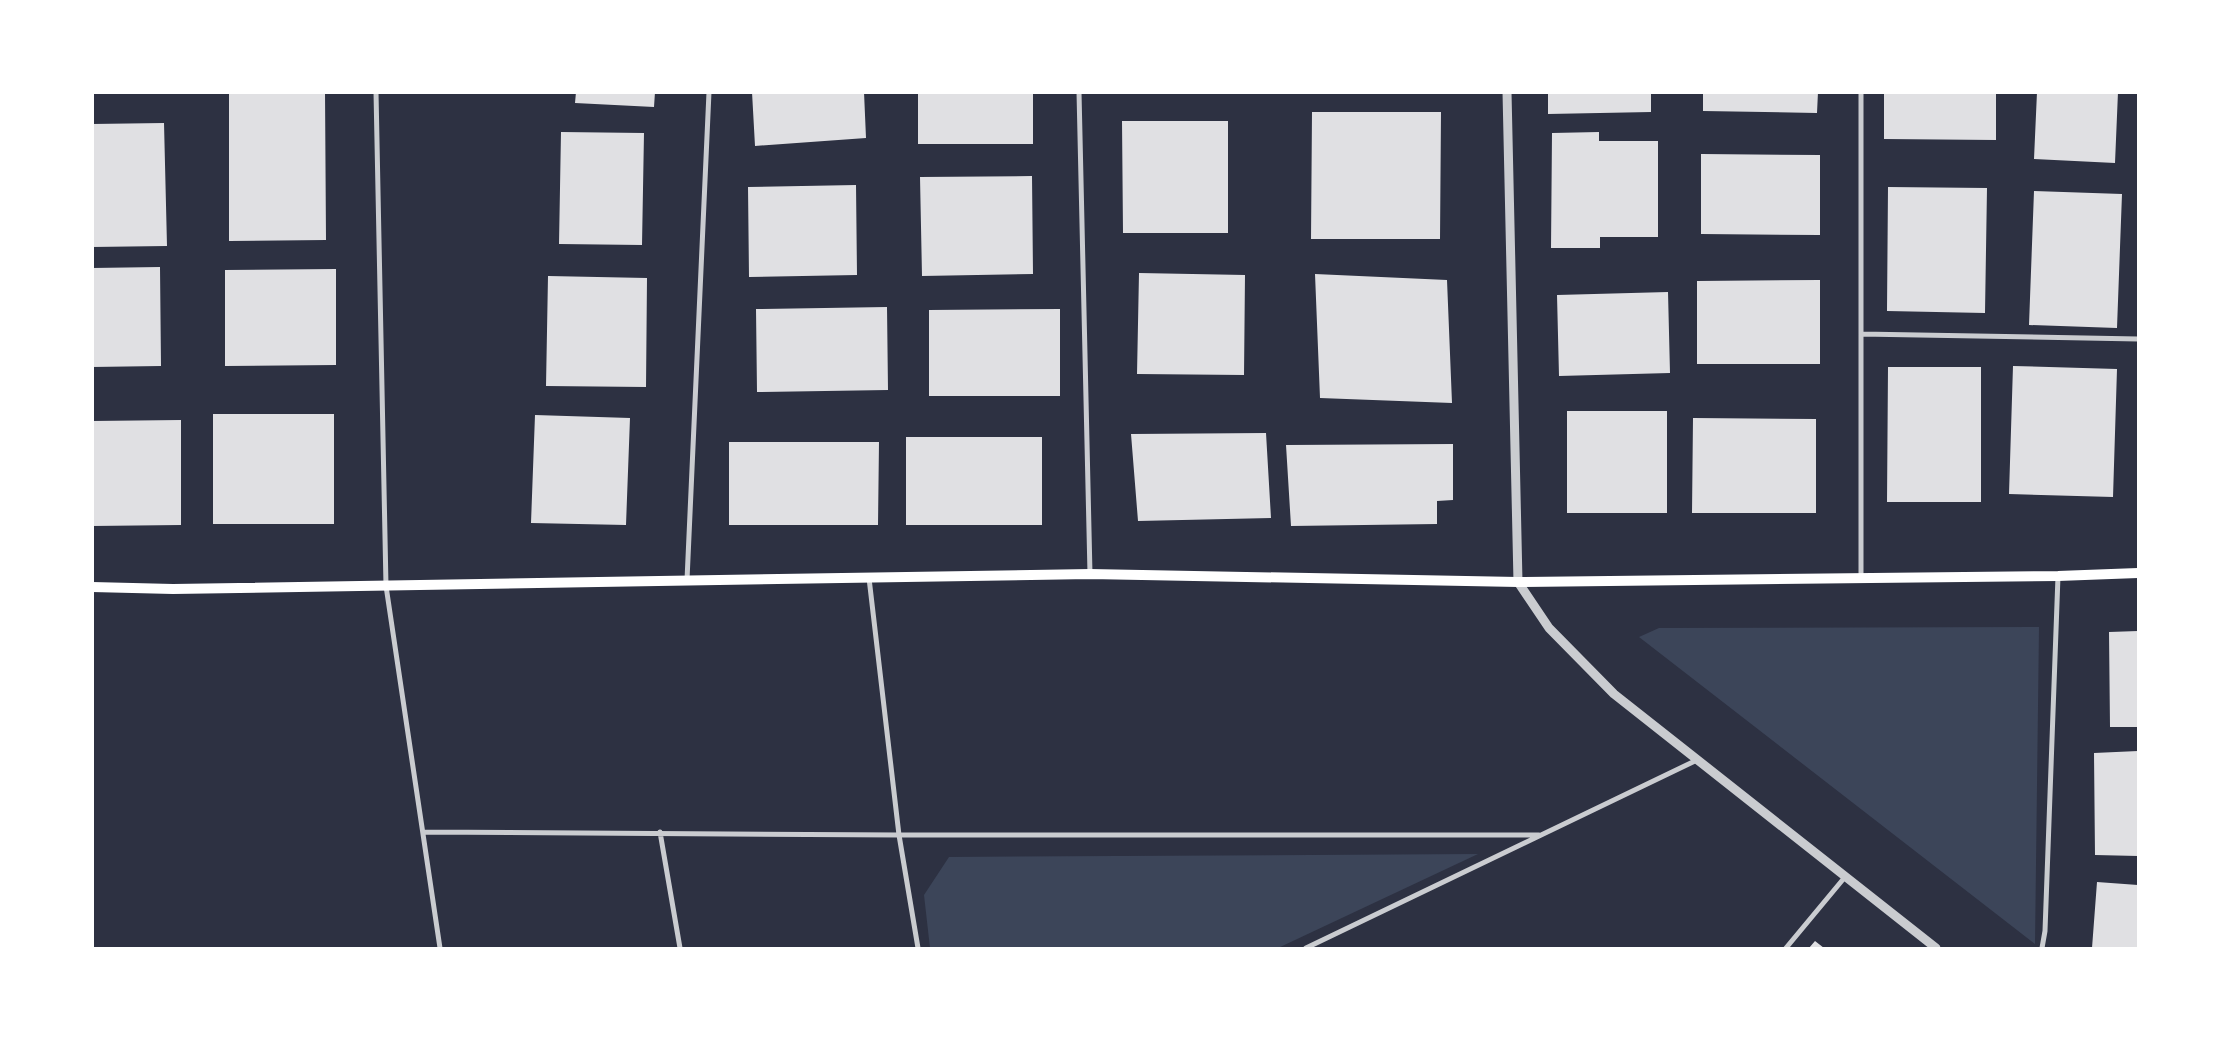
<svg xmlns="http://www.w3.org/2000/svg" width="2231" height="1041" viewBox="0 0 2231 1041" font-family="'Exo 2',sans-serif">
<rect width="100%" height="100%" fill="#2d3142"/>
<path fill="#3c4559" d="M2039 627 2035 944 1639 637 1659 628Z
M1478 854 1278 948H930L924 895 949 857Z"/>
<path fill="#e0e0e3" d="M229 92H325L326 240 229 241Z
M576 92H655L654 107 575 103Z
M752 92H864L866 138 755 146Z
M918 92H1033V144H918Z
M1548 92H1651V112L1548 114Z
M1703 92H1818L1817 113 1703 111Z
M1884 92H1996V140L1884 139Z
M2037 92H2118L2115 163 2034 159Z
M1312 112H1441L1440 239H1311Z
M1122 121H1228V233H1123Z
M164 123 167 246 92 247V124Z
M561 132 644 133 642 245 559 244Z
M1599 132V141H1658V237H1600V248H1551L1552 133Z
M1701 154 1820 155V235L1701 234Z
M1032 176 1033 274 922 276 920 177Z
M856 185 857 275 749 277 748 187Z
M1888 187 1987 188 1985 313 1887 311Z
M2034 191 2122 194 2117 328 2029 325Z
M160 267 161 366 92 367V268Z
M336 269V365L225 366V270Z
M1139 273 1245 275 1244 375 1137 374Z
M1315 274 1447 280 1452 403 1320 398Z
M548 276 647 278 646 387 546 386Z
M1820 280V364H1697V281Z
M1668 292 1670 373 1559 376 1557 295Z
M887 307 888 390 757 392 756 309Z
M1060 309V396H929V310Z
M2013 366 2117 369 2113 497 2009 494Z
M1888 367H1981V502H1887Z
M1567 411H1667V513H1567Z
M213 414H334V524H213Z
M535 415 630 418 626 525 531 523Z
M1693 418 1816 419V513H1692Z
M181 420V525L92 526V421Z
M1266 433 1271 518 1138 521 1131 434Z
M906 437H1042V525H906Z
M729 442H879L878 525H729Z
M1453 444V500L1437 501V524L1291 526 1286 445Z
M2138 631V727H2110L2109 632Z
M2138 751V856L2095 855 2094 753Z
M2097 882 2138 885V948H2092Z
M1815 941 1824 948H1809Z"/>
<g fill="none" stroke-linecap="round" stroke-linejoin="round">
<path stroke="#caccd0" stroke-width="5" d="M376 92 386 586 440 948
M1079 92 1090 574
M1861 334 2138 339
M869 578 899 835 918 948
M1861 578V92
M687 580 709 92
M423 832 899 835H1539
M660 832 680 948
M1306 948 1697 760
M1786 948 1845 877
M2042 948 2045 931 2058 576"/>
<path stroke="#caccd0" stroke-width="9" d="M1507 92 1518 582 1549 628 1614 694 1936 948"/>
<path stroke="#fff" stroke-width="10" d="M92 587 173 589 1090 574 1518 582 2058 576 2138 573"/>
</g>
<rect width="2231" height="1041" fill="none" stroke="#ffffff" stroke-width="188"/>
</svg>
